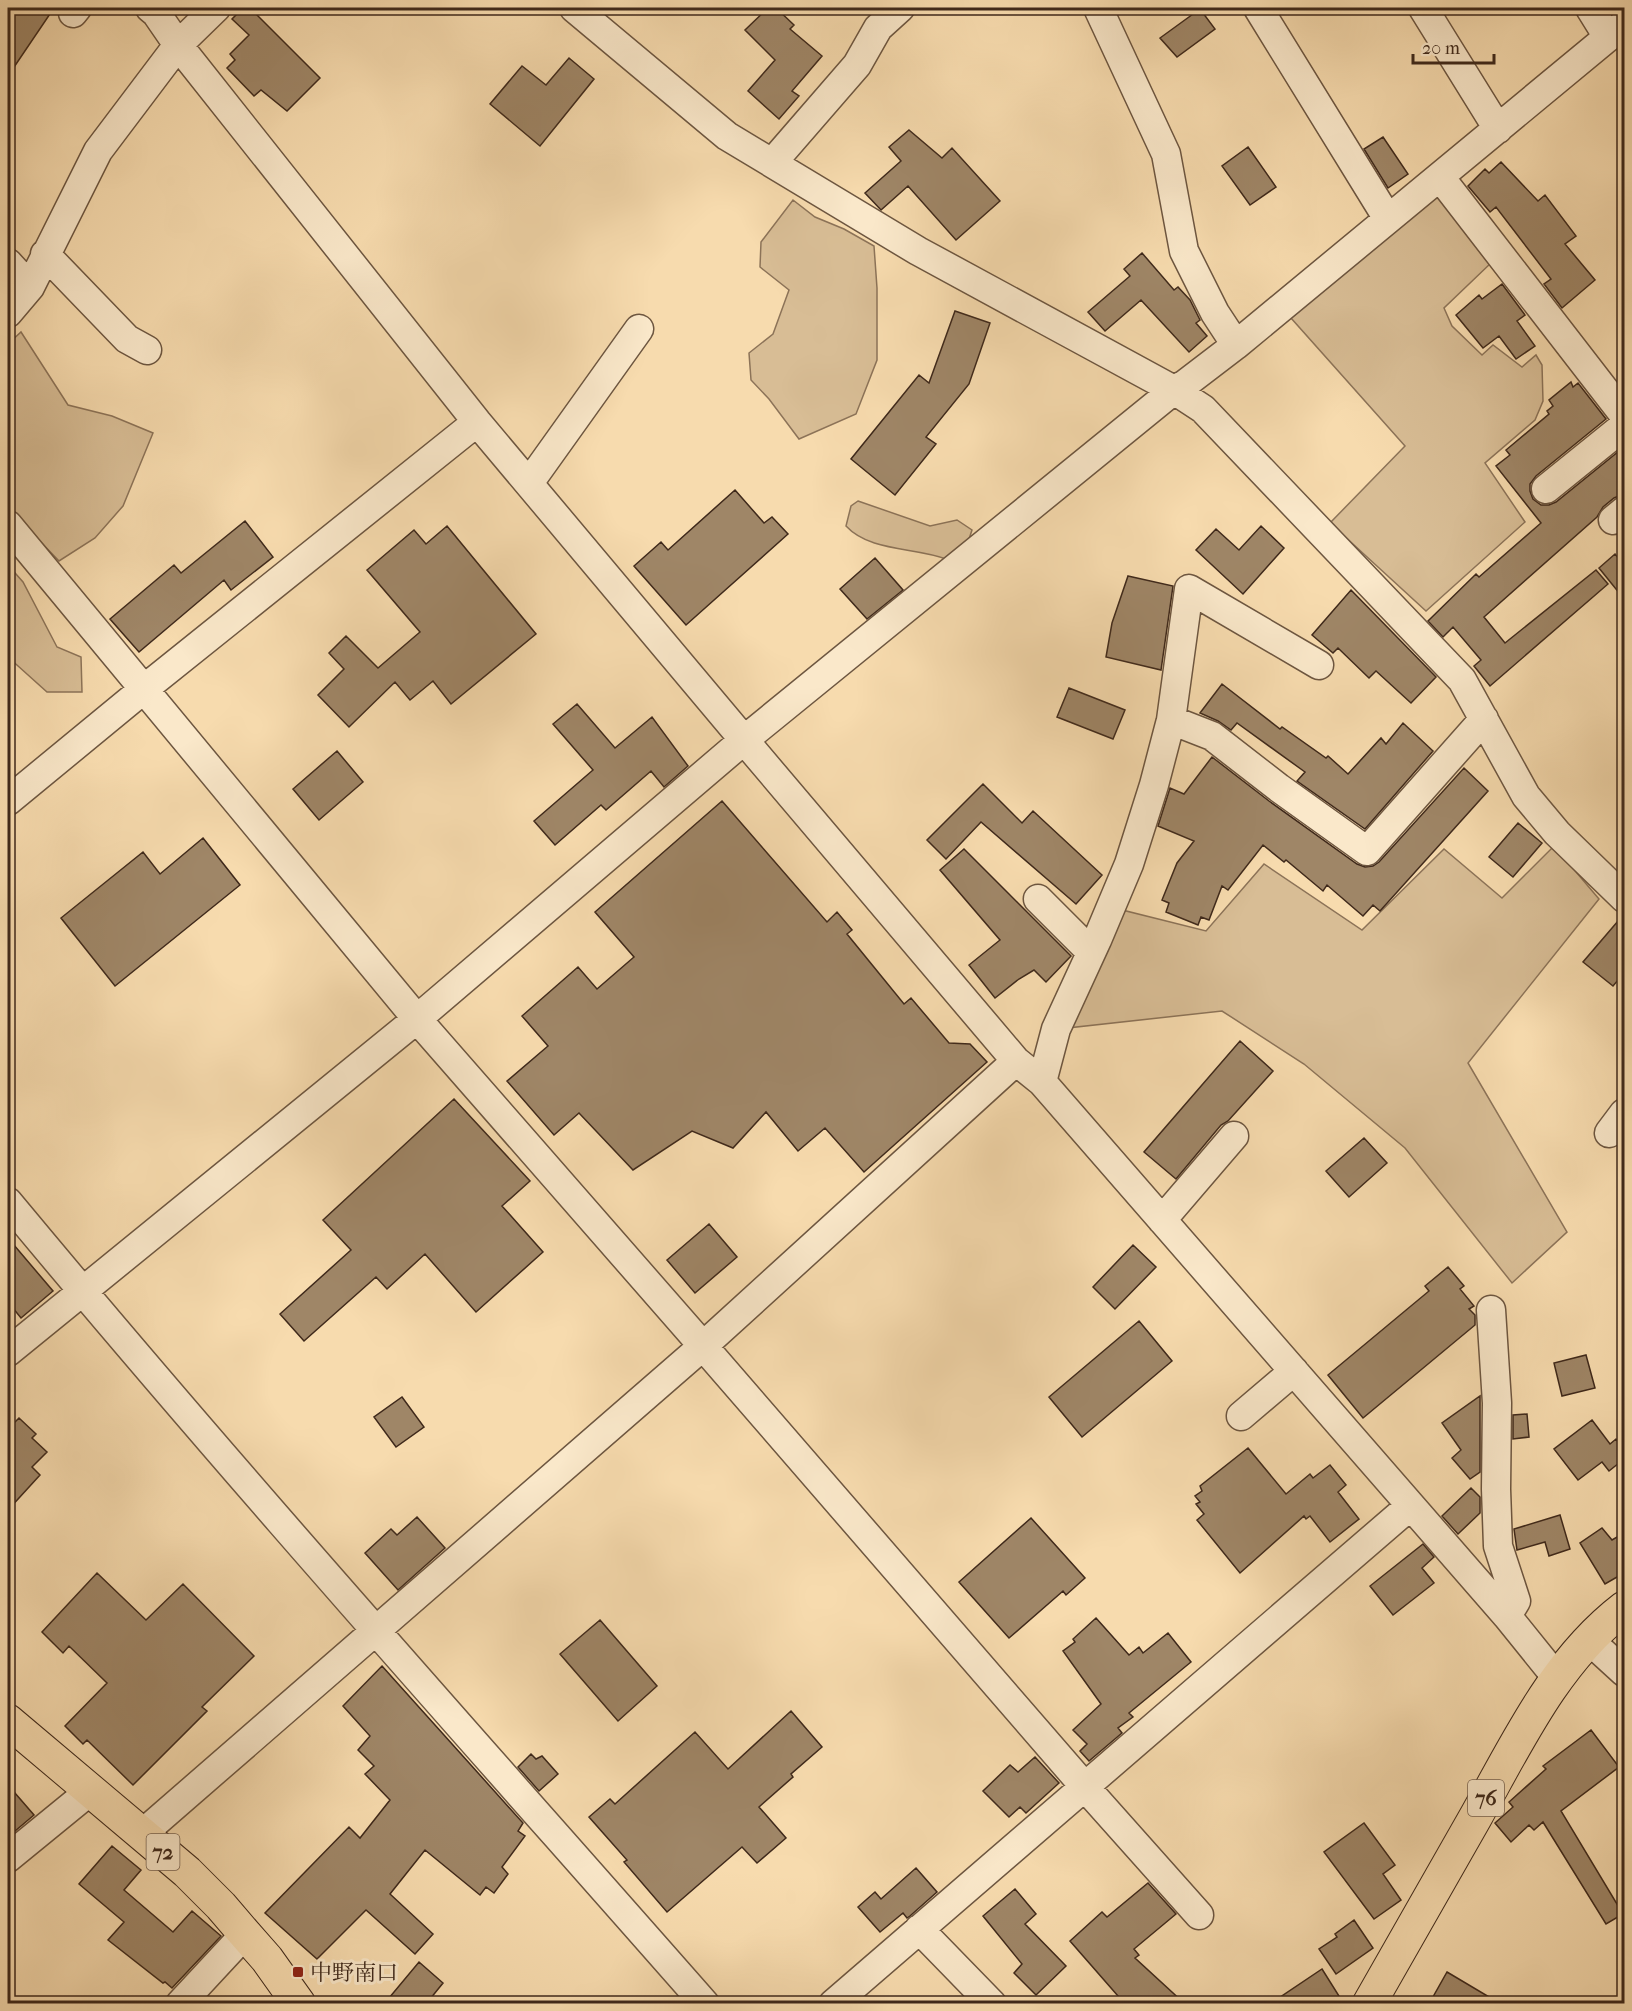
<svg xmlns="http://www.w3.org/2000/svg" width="1632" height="2011" viewBox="0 0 1632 2011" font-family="'IM FELL French Canon','Noto Serif JP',serif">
<rect width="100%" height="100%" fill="#f7dbae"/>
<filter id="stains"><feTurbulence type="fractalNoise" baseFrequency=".00333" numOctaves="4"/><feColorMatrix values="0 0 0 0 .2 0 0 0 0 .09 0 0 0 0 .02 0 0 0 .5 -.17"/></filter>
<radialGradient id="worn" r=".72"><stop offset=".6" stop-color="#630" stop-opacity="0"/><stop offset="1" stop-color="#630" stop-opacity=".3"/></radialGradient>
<path fill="#d8bd95" stroke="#8c7358" stroke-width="1.5" d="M1440 190 1491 263 1444 308 1452 326 1482 355 1493 345 1522 367 1536 355 1542 365 1543 401 1535 420 1485 463 1525 522 1426 611 1330 523 1405 446 1291 318Z
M793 200 815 217 844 229 874 246 877 288V360L856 414 799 439 769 399 751 380 749 353 773 334 789 290 760 267 761 242Z
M21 332 68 405 112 416 153 433 123 506 95 538 59 561 8 508V344Z
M858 501 930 526 957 520 972 530 967 545 946 559C915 547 870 552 846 526L851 506Z
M8 565 23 582 57 647 81 657 82 692H47L8 657Z
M1554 846 1599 899 1468 1063 1567 1232 1512 1283 1405 1148 1304 1064 1222 1011 1067 1028 1122 910 1206 931 1264 864 1362 930 1444 849 1502 898Z"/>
<path fill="#9f8667" stroke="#3f291b" stroke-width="1.5" d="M8 8H54L8 76Z
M243 8H250L320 78 287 111 261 90 254 96 227 68 235 60 230 54 249 35 232 19Z
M768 8H776L794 25 790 29 822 56 792 91 799 96 779 119 748 91 775 60 745 30Z
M1200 9 1215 29 1177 57 1160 38Z
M569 58 594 79 540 146 490 104 522 66 546 85Z
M909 130 942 158 952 148 1000 201 956 240 908 186 881 210 865 193 901 161 889 147Z
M1383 137 1408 174 1388 188 1364 149Z
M1248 147 1276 187 1250 205 1222 166Z
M1501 162 1538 201 1545 195 1576 236 1565 244 1595 280 1562 308 1544 284 1551 279 1496 207 1490 212 1468 186 1485 169 1489 173Z
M1142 253 1174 290 1178 287 1190 300 1200 320 1196 323 1207 336 1189 352 1141 300 1105 331 1088 312 1130 276 1124 269Z
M1502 284 1525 315 1517 321 1535 346 1516 359 1499 336 1483 348 1456 315 1479 295 1482 299Z
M955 311 990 323 969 384 926 437 936 444 895 495 851 459 919 375 929 383Z
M1571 382 1573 387 1578 383 1606 419 1536 476 1530 484V491L1533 499 1541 505H1549L1556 502 1624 447V494L1614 498 1603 507 1597 517 1484 617 1505 643 1596 570 1608 584 1490 686 1474 666 1481 660 1453 627 1443 637 1428 621 1476 574 1479 577 1541 523 1496 466 1510 455 1506 450 1549 414 1547 411 1553 406 1549 400Z
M735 490 764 523 772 517 788 534 686 625 634 566 661 542 668 550Z
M245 521 273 557 231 590 224 580 139 652 110 619 174 565 181 573Z
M447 526 536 634 451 704 433 681 410 700 395 682 349 727 318 695 344 669 329 653 346 636 378 668 420 632 367 570 414 530 426 544Z
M1261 526 1284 548 1243 594 1196 550 1216 529 1239 550Z
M1615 554 1624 565V599L1599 568Z
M875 558 903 590 867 619 840 589Z
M1128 576 1173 586 1161 670 1106 657 1112 623Z
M1351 590 1436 677 1411 703 1376 671 1369 678 1338 648 1333 653 1312 635Z
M1222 684 1280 729 1282 727 1326 758 1328 756 1348 774 1381 738 1386 744 1403 723 1433 751 1365 829 1297 781 1305 772 1237 723 1231 730 1218 721 1200 713Z
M1069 688 1125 710 1113 739 1057 717Z
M577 704 615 748 652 717 688 766 664 787 651 771 606 810 601 805 555 845 534 821 593 770 553 724Z
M337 751 363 782 319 820 293 789Z
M1212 757 1269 801 1357 864 1365 867 1373 866 1379 862 1464 768 1488 791 1380 911 1373 905 1363 916 1327 885 1323 891 1286 860 1284 862 1263 845 1228 890 1222 886 1209 920 1201 917 1198 925 1166 912 1169 903 1162 900 1177 863 1194 841 1158 826 1170 788 1184 794Z
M983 784 1022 823 1033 811 1102 875 1076 904 981 822 946 859 927 840Z
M722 801 827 922 837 912 852 930 847 934 904 1004 911 998 949 1043 970 1044 987 1062 864 1172 825 1128 798 1151 766 1112 733 1148 692 1131 633 1170 579 1113 554 1135 507 1081 548 1046 522 1016 578 967 597 989 634 957 595 912Z
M1518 823 1542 843 1513 877 1489 857Z
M203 838 240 885 115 986 61 918 143 852 160 874Z
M964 849 1071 956 1046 982 1034 970 1019 979 995 998 969 965 1000 940 940 870Z
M1624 914V973L1613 986 1583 962Z
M1240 1041 1273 1071 1228 1121 1221 1125 1176 1179 1144 1152Z
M454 1099 530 1181 502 1206 543 1252 476 1312 425 1254 387 1289 376 1277 304 1341 280 1314 351 1250 323 1220Z
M1364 1138 1387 1163 1349 1197 1326 1171Z
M709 1224 737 1257 695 1293 667 1260Z
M8 1238 53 1291 21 1318 8 1302Z
M1133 1245 1156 1267 1115 1309 1093 1287Z
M1448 1267 1464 1286 1460 1289 1474 1306 1469 1309 1475 1315V1325L1363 1418 1328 1375 1429 1291 1425 1286Z
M1139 1321 1172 1361 1082 1437 1049 1397Z
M1586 1355 1595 1388 1562 1396 1554 1363Z
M1480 1396V1472L1470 1479 1452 1458 1461 1450 1442 1423Z
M402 1397 424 1427 396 1447 374 1417Z
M1527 1414 1529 1437 1513 1439V1415Z
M8 1416 15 1422 19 1418 36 1434 32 1438 47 1452 32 1467 40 1475 8 1510Z
M1592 1420 1610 1444 1616 1439 1624 1450V1459L1609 1471 1602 1462 1578 1480 1554 1449Z
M1248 1448 1286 1494 1310 1474 1313 1478 1330 1465 1346 1485 1338 1492 1359 1519 1330 1542 1310 1516 1306 1519 1304 1516 1240 1573 1197 1520 1204 1514 1196 1504 1200 1502 1195 1496 1202 1491 1200 1486Z
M1471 1488 1480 1497V1513L1458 1534 1442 1516Z
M1560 1515 1570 1549 1549 1556 1545 1542 1517 1550 1514 1529Z
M417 1517 445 1548 398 1590 365 1553 391 1529 397 1535Z
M1031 1518 1085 1578 1066 1595 1063 1591 1009 1638 959 1582Z
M1602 1528 1612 1540 1624 1533V1573L1605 1584 1580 1543Z
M1423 1544 1434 1557 1422 1568 1434 1583 1393 1615 1370 1586Z
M97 1573 146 1620 183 1584 254 1656 202 1707 207 1711 133 1785 87 1740 83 1744 65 1726 107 1683 69 1646 63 1653 42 1632Z
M1096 1618 1129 1655 1139 1647 1143 1653 1168 1633 1191 1662 1129 1713 1133 1717 1118 1728 1122 1733 1089 1761 1080 1751 1087 1744 1073 1730 1101 1704 1063 1651 1075 1642 1073 1639Z
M600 1620 657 1686 618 1721 560 1654Z
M382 1666 523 1823 518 1831 525 1836 502 1867 508 1874 494 1893 486 1887 480 1895 425 1850 390 1894 433 1934 415 1954 366 1910 317 1959 265 1913 349 1827 360 1838 390 1800 365 1774 374 1766 358 1750 370 1736 343 1706Z
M791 1711 822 1747 791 1774 793 1777 759 1807 786 1838 757 1863 742 1847 667 1912 624 1862 627 1860 589 1817 610 1799 615 1804 695 1732 728 1769Z
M1591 1730 1619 1767 1561 1811 1623 1914 1606 1924 1543 1822 1534 1830 1529 1825 1511 1842 1495 1823 1513 1807 1509 1802 1546 1769 1543 1766Z
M531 1754 536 1759 542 1756 558 1774 539 1791 518 1767Z
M1035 1757 1059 1783 1026 1813 1020 1807 1009 1817 983 1791 1010 1765 1018 1772Z
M8 1785 34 1815 8 1837Z
M1364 1823 1395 1865 1383 1874 1401 1900 1374 1919 1324 1852Z
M112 1846 141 1870 124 1890 173 1932 192 1911 221 1936 172 1988 165 1982 163 1983 108 1940 124 1922 79 1884Z
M916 1868 937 1892 910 1916 907 1918 903 1913 880 1932 858 1907 875 1892 881 1899Z
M1148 1883 1176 1914 1134 1949 1139 1955 1135 1958 1185 2004H1125L1070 1941 1102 1912 1107 1917Z
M1015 1889 1036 1914 1025 1924 1066 1966 1036 1995 1014 1973 1022 1964 983 1916Z
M1354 1920 1373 1948 1336 1974 1319 1949 1337 1937 1335 1934Z
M419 1962 443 1983 426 2004H384Z
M1322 1969 1339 1996 1327 2004H1270Z
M1447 1972 1501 2004H1429Z"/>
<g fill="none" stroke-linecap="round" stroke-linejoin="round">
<g stroke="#6d5640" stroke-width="31">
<path id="minor" d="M150 8 156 13 178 45 477 422 744 740 1016 1061 1042 1082 1507 1616 1557 1678
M574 8 727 136 918 251 1174 390 1203 409 1462 680 1526 796 1557 833 1624 898
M1098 8 1166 154 1184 251 1215 313 1236 345
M1258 8 1388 219
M1423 8 1498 129
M1590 8 1608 37
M73 13 77 8
M772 163 857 65 878 28 900 8
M1440 177 1624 415
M45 254 127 339 147 350
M8 263 30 287
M8 313 30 287 98 151 178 45 216 8
M529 483 639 329
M1546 489 1624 426
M1613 520 1624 511
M8 525 417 1019 703 1346 1085 1787 1199 1915
M1171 720 1212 736 1279 788 1367 851 1484 719
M8 801 144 689 477 422
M1038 899 1091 952
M1042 1082 1056 1029 1097 940 1129 864 1154 785 1171 720 1189 589 1319 665
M1609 1133 1624 1113
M8 1202C234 1474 471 1738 705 2004
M1162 1220 1234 1136
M1491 1310 1497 1403 1496 1489 1498 1546 1516 1601 1507 1616
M8 1352 417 1019 744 740 1174 390 1185 384 1236 345 1624 24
M1241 1416 1294 1371
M1589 1640 1624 1672
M142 1834 703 1346 1016 1061
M8 1858 90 1791
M919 1929 992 2004
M180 2004 245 1934
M833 2004 1410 1506"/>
</g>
<g stroke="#3f291b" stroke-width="35">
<path id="major" d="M8 1721 187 1872 221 1906 245 1934 267 1959 299 2004
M1369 2004C1404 1942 1440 1880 1475 1818 1517 1743 1555 1661 1624 1608"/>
</g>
<use href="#minor" stroke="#fae8ca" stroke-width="28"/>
<use href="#major" stroke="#f7dbae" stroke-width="33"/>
</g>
<rect fill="#8f2418" stroke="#fae8ca" stroke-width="2" x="292" y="1966" width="12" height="12" rx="3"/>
<g text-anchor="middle" stroke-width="6" stroke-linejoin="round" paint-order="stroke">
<g fill="#fae8ca" stroke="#776250" stroke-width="1.5">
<rect x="1468" y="1780" width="36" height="36" rx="4.5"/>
<rect x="146.5" y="1834" width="33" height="36" rx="4.5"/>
</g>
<g font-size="21" font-weight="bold" fill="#3f291b">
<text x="1486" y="1805">76</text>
<text x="163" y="1859">72</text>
</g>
<g font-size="22" fill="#3f291b" stroke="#fae8ca" text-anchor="start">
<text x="310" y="1980">中野南口</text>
</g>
</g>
<rect width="1632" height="2011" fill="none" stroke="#f7dbae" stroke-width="30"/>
<rect x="9" y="9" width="1614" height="1993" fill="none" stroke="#3f291b" stroke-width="3"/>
<rect x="15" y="15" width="1602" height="1981" fill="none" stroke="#3f291b" stroke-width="1.5"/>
<path d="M1413 54v9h81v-9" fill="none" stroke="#3f291b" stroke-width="3"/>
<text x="1422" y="54" font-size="18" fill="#3f291b" stroke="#fae8ca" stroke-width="4.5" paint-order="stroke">20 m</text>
<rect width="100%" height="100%" filter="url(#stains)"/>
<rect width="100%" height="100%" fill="url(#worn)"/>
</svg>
